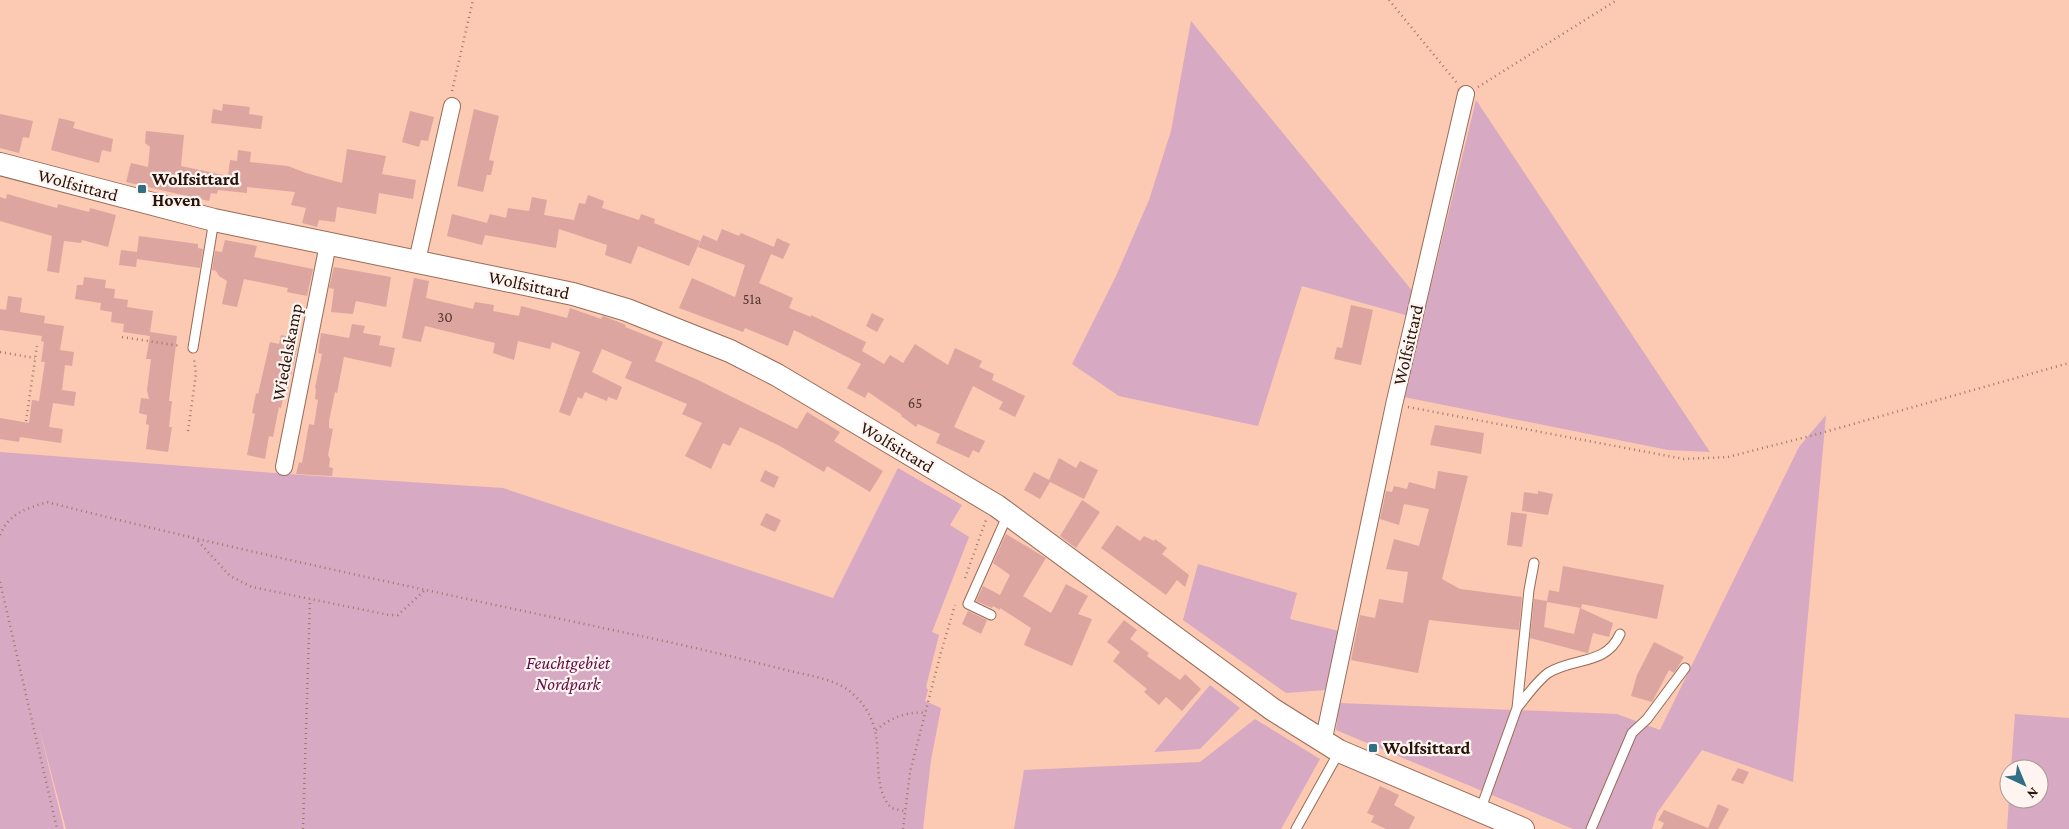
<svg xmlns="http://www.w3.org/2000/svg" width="2069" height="829" viewBox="0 0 2069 829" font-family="'Crimson Pro',serif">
<rect width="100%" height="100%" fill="#fcc9b2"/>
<path fill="#d7a9c2" d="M1191 21 1414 293 1409 316 1302 286 1258 426 1119 396 1072 364 1116 276 1149 200 1171 131Z
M1476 100 1710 452 1668 450 1404 397Z
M1826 415 1793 782 1702 750 1657 813 1652 829H1573L1336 730 1339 703 1617 714 1660 730 1799 447Z
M0 452 301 475 503 488 833 598 898 468 962 505 950 525 969 537 932 632 939 635 926 687 928 690 925 701 941 708 931 760 923 829H66L38 723 64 829H0Z
M1198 564 1297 593 1290 619 1339 631 1325 690 1286 693 1183 620Z
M1210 685 1240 708 1200 749 1154 752Z
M2015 714 2069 718V829H2007L2009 799H2039V769H2011Z
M1255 719 1320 759 1281 829H1014L1024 770 1200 762Z"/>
<path fill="#dca59f" d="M223 104 250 107 249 114 263 116 261 129 211 123 213 109 222 111Z
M474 109 499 116 489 160 494 161 491 175H487L483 192 457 186Z
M410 111 434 117 428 141 421 140 419 147 402 142Z
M0 114 33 121 29 138 23 137 19 153 0 148Z
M59 118 75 122 73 128 113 139 111 152 102 150 99 163 51 150Z
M146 131 184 135 181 166 228 176 230 160 237 161 238 150 251 152 250 162 288 166 306 173 342 183 347 149 386 156 382 174 416 180 413 199 379 193 376 214 337 207 335 222 319 220 317 227 302 223 306 208 291 205 295 192 247 187V193L218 190 217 194 211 193 209 201 126 182 131 163 148 167 150 147 145 143Z
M7 194 57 208 58 204 89 212 90 208 116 215 108 247 82 240 81 243 64 241 59 273 47 271 52 236 0 221V197L6 199Z
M588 195 604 201 602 208 639 220 641 214 655 219 654 223 700 241 689 266 638 246 631 264 605 255 607 245 559 229 556 248 485 235 482 245 447 236 452 214 487 223 490 214 506 218 508 208 529 211 532 197 547 200 544 215 574 220 579 203 585 204Z
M722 229 739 236 741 233 774 247 773 249 777 238 790 244 783 259 771 254 759 283 793 298 789 308 811 317V315L866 342 862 351 884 364 890 355 903 363 915 344 948 365 955 348 982 361 979 367 994 374 992 380 1025 396 1015 417 999 409 1003 402 973 386 954 427 985 441 979 453 973 450 969 458 936 443 940 434 918 424 916 427 901 416 902 415 868 392 865 398 847 388 861 364 794 330 788 346 745 328 743 332 679 308 692 278 735 297 745 265 698 247 703 235 717 241Z
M139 236 198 244V248L203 249 200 268 137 259 136 267 119 265 121 250 137 252Z
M225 240 257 246 254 257 313 269 307 296 287 292 288 288 244 279 237 307 222 304 227 281 219 276 216 271 212 270 215 251 222 252Z
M334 267 391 277 386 307 356 301 353 314 331 312 334 289 329 288Z
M84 277 106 280 105 288 115 289 114 298 128 300 127 307 153 311 150 332 177 336 169 401H172L169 427H172L168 452 146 449 149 425 146 424 147 415 139 413 141 398 149 399 147 390 151 359H146L150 336 123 332 124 324 111 322 112 312 100 310 101 303 75 299 77 285H83Z
M414 278 429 281 426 298 473 309 475 302 494 305 493 311 519 316 521 306 567 318 570 308 601 319 603 316 616 321 626 325 625 327 663 342 655 361 698 380 797 429 807 412 840 432 834 441 883 471 870 492 827 466 824 472 778 445 740 427 730 446 723 443 711 469 685 456 702 423 682 414 687 404 625 378 632 362 602 349 592 372 622 387 617 400 608 397 607 401 585 392 582 399 578 397 570 416 559 412 580 352 552 342 550 349 518 341 514 360 493 353 495 343 425 326 421 342 402 338Z
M8 296 22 298 20 312 45 316 44 323 64 326 60 350 74 352 72 366 65 365 62 390 76 392 74 406 53 403 49 427 63 429 61 443 20 437 19 442 0 439V418L29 423 32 400 39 401 45 362H41L44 342 41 341 42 336 0 330V309L6 310Z
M1351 305 1373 310 1361 365 1334 359 1337 347 1342 348Z
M872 313 884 319 877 332 866 326Z
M352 324 365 326 363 333 381 336 379 345 395 348 391 367 344 357 337 393 335 392 329 421V428L333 429 328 455 330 459 329 467 333 468 332 476 296 474 299 462 302 463 309 424 314 425 318 400 315 399 316 389 315 388 322 354 318 353 321 333 349 338Z
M281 335 295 338 293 347 297 348 288 389H285L281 408 279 407 273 437 269 436 265 459 247 455 255 414 252 413 256 393 258 394 270 342 279 344Z
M1435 425 1484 433 1481 454 1430 445Z
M1059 458 1076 468 1080 461 1098 470 1084 499 1050 482 1040 499 1024 490 1034 472 1049 480Z
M765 470 779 477 774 488 760 481Z
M1438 471 1468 476 1442 579 1460 589 1522 597 1519 630 1429 620 1418 673 1351 660 1360 615 1375 618 1379 599 1403 603 1408 572 1386 569 1394 539 1419 546 1429 509 1404 504 1399 525 1380 519 1386 491 1392 492 1394 486 1407 489 1409 482 1435 489Z
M1538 491 1553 494 1548 515 1522 511 1524 492 1538 494Z
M1082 500 1100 512 1076 548 1060 536Z
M1511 512 1527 514 1522 547 1507 545Z
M766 513 781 520 775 532 760 525Z
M1117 525 1140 541 1144 536 1154 541 1155 539 1167 548 1162 554 1189 575 1185 587 1177 580 1166 595 1101 548Z
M1006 534 1046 558 1023 596 1051 613 1066 584 1088 596 1078 614 1092 619 1072 666 1024 645 1031 628 1000 608V610L993 606 992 608 976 601 983 586 1000 595 1010 575 993 563Z
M1563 566 1664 585 1657 619 1582 604 1581 608 1547 602 1544 627 1574 634 1580 608 1613 623 1609 637 1593 633 1588 653H1587L1530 638 1534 599 1547 601 1549 590 1559 592Z
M968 611 987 620 981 634 962 624Z
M1124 620 1137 630 1130 639 1149 653 1147 656 1180 680 1185 674 1201 689 1182 711 1166 697 1159 705 1144 692 1147 689 1113 661 1120 652 1107 642Z
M1654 642 1684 657 1674 673 1669 670 1652 702 1631 696 1637 675Z
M1738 768 1749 772 1743 784 1731 780Z
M1380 786 1399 795 1394 805 1415 817 1409 829H1386L1371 822 1374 816 1367 813Z
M1718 804 1729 809 1718 829H1661L1664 823 1658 820 1664 810 1708 828Z"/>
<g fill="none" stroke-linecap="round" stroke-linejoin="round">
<g stroke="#996b57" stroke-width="11">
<path id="lane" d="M193 348 214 220
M991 615 968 604 1008 514
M1517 708C1526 697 1536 682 1548 673 1573 657 1606 666 1620 634
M1480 811 1517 708 1529 590 1534 563
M1296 829 1339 752
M1591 829 1632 733 1647 719 1685 668"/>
</g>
<g stroke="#996b57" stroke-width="18">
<path id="street" d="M417 261 452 106
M284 467 328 244
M1323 743 1394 405 1466 94"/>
</g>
<g stroke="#996b57" stroke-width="24">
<path id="secondary" d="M0 164 214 220 573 294 627 310 682 332 730 351 777 375 997 506 1272 709 1339 751 1523 829"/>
</g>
<path stroke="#9d7868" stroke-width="2.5" stroke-dasharray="1 4" stroke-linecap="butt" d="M1389 0 1457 83
M1478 87 1617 0
M452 91 473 0
M122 337 181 346
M0 352 35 358
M1408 407 1684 459 1728 457 1814 435 2069 363
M26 421 37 346
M188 431 196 374 194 359
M0 535C9 513 26 509 47 502 247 553 449 595 650 638 697 648 743 659 790 671 810 676 837 679 853 694 895 732 864 776 891 808L904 811
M198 541 230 576 252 587 389 615H398L425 590
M965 578 986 520
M0 582 57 829
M876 730C890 718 907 711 926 713
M303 829 310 599
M903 829 910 772 941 652 955 605"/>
<use href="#lane" stroke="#fff" stroke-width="9"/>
<use href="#street" stroke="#fff" stroke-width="16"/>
<use href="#secondary" stroke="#fff" stroke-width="22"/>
</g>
<g fill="#316f85" stroke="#fff4ef" stroke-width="2">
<rect x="137" y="184" width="10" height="10" rx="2.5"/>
<rect x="1368" y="743" width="10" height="10" rx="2.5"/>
</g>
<g text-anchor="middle" stroke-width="4.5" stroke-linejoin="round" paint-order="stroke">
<g font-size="15" fill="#543831">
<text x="752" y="304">51a</text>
<text x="445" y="322">30</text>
<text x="915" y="408">65</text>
</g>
<g font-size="18" font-weight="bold" fill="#26140c" stroke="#fff4ef" text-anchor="start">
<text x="152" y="185">Wolfsittard<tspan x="152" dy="21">Hoven</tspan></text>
<text x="1383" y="754">Wolfsittard</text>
</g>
<g font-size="18" fill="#26140c" stroke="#fff4ef">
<text transform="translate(78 185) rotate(15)" y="6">Wolfsittard</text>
<text transform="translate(529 285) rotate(12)" y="6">Wolfsittard</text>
<text transform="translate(1408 345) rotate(-77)" y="6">Wolfsittard</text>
<text transform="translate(287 352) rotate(-79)" y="6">Wiedelskamp</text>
<text transform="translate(897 447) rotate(31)" y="6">Wolfsittard</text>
</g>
<g font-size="18" font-style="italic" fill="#620e48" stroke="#fff4ef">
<text x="568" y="669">Feuchtgebiet<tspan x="568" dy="21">Nordpark</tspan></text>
</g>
</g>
<g transform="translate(2024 784) rotate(136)"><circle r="24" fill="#fff4ef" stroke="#a89a94"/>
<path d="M0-4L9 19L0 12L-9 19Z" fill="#316f85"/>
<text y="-8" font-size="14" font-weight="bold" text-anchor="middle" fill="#26140c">N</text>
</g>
</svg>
